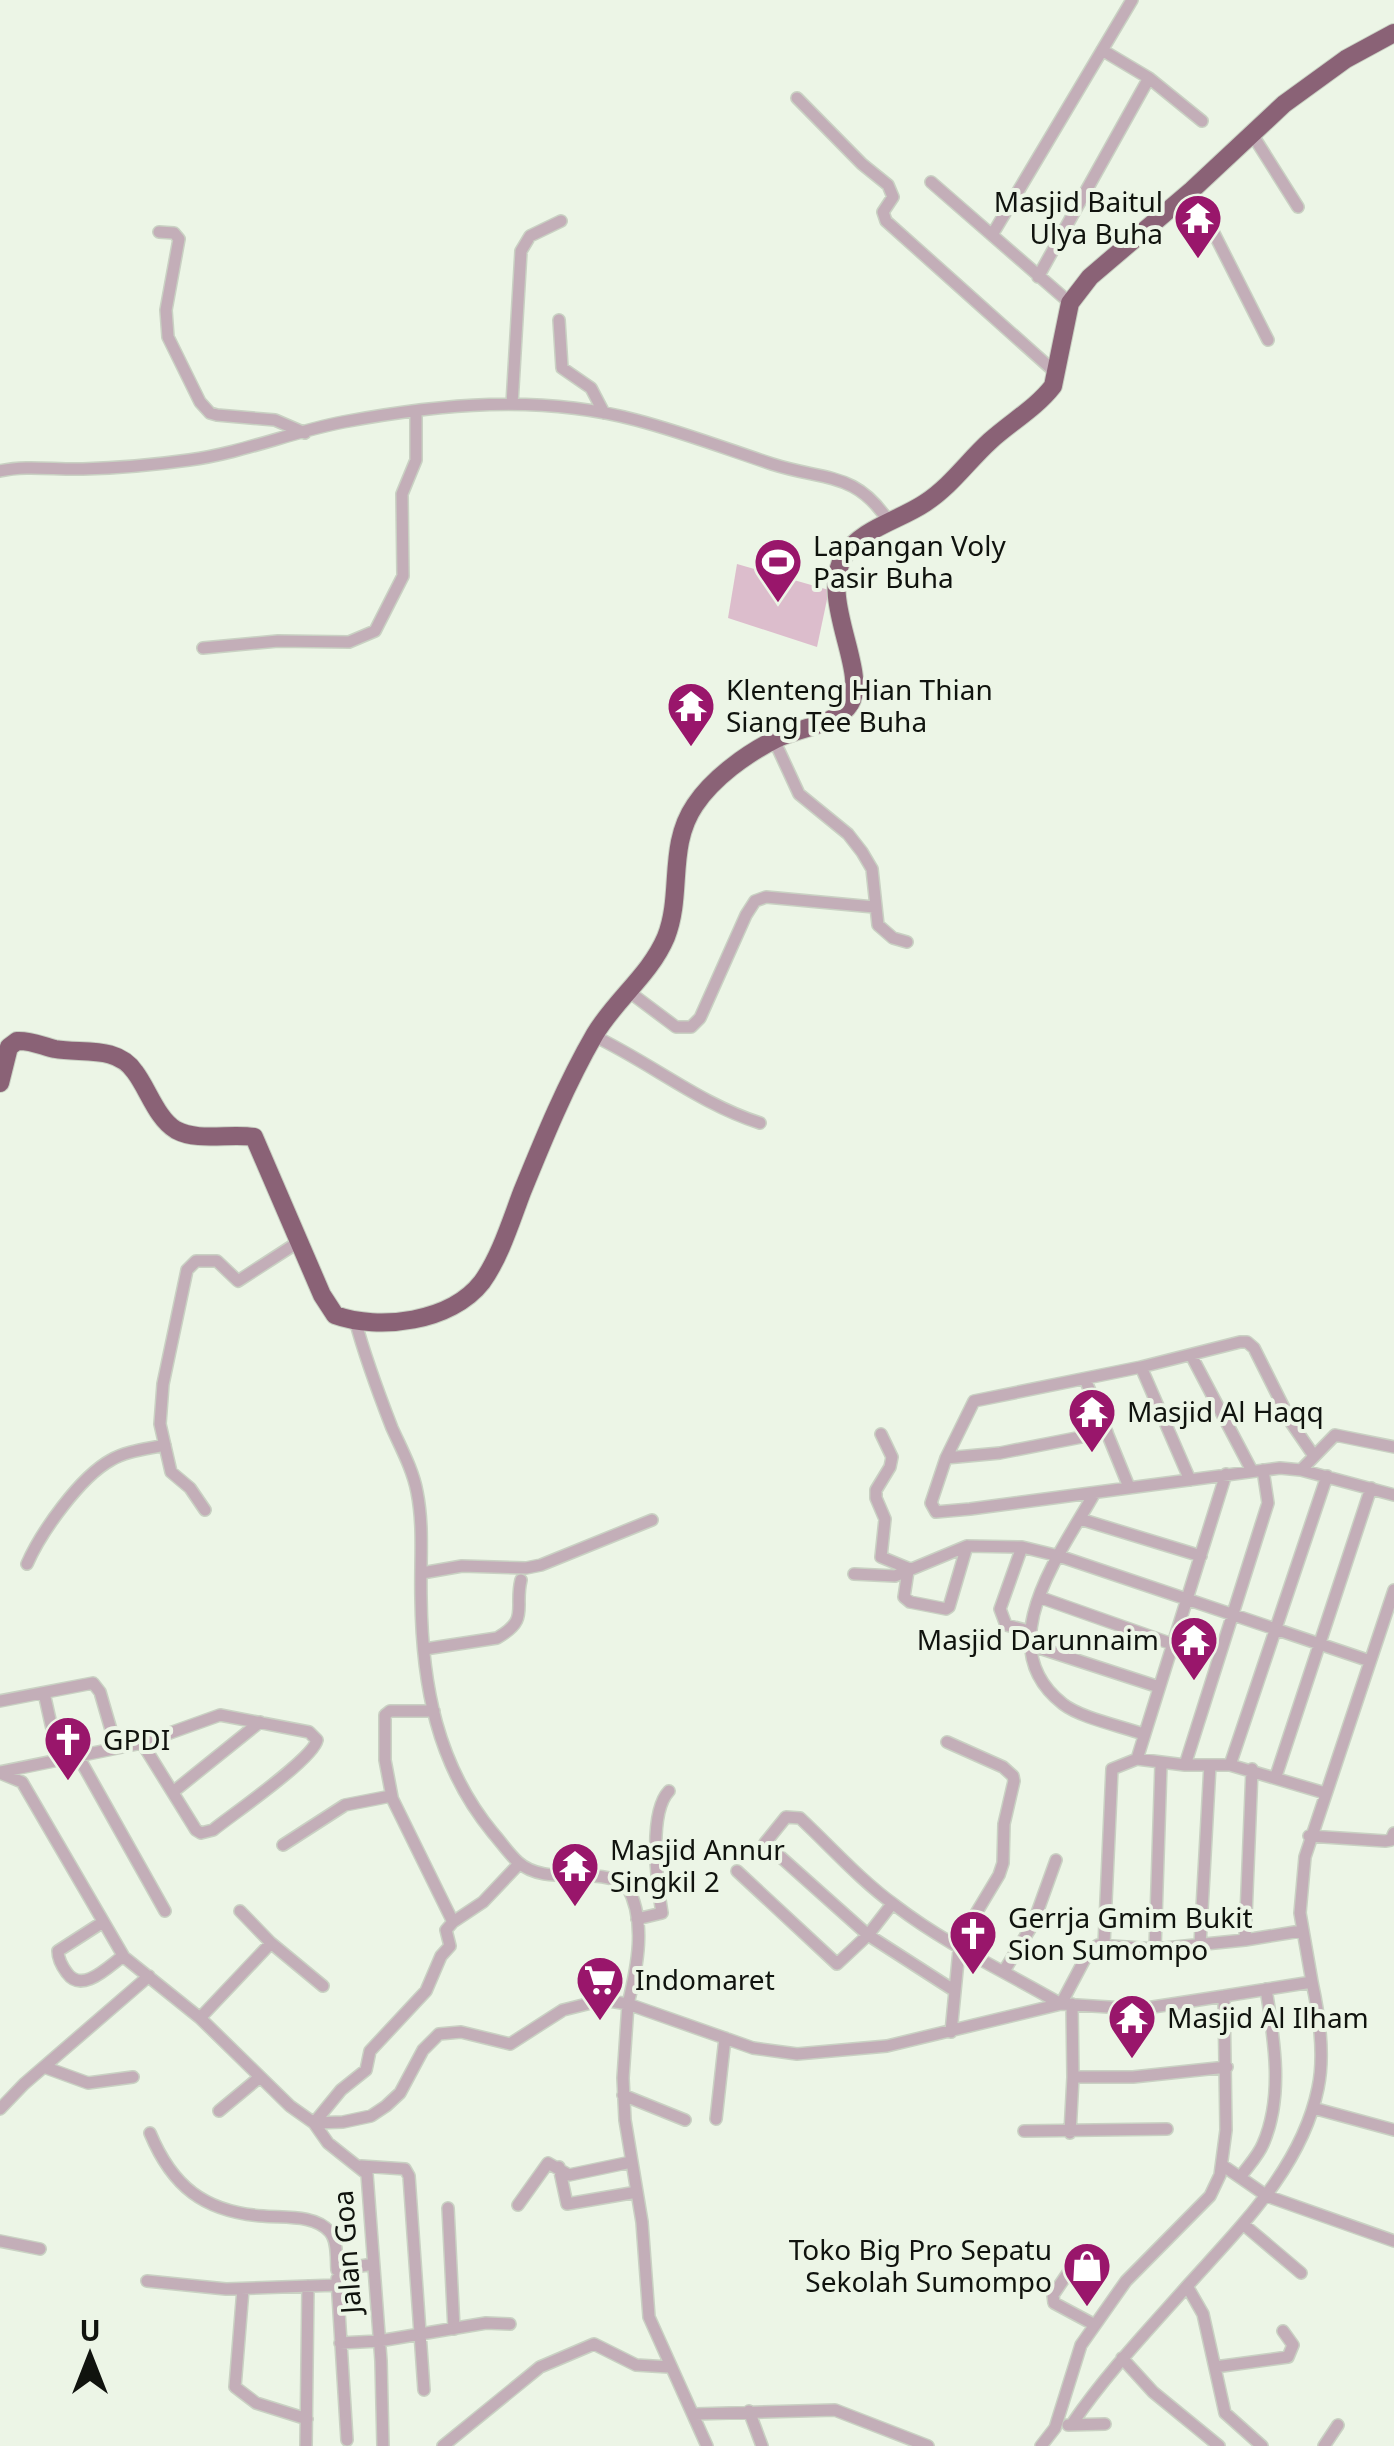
<svg xmlns="http://www.w3.org/2000/svg" width="1394" height="2446" viewBox="0 0 1394 2446" font-family="'Noto Sans',sans-serif">
<rect width="100%" height="100%" fill="#ecf5e6"/>
<path fill="#dcbdcc" d="M737 564 829 590 817 647 728 618Z"/>
<g fill="none" stroke-linecap="round" stroke-linejoin="round">
<g stroke="#c9d1c3" stroke-width="14">
<path id="minor" d="M1149 78 1202 121
M797 98 862 164 888 185 893 197 883 212 886 221 1056 373
M1252 134 1298 207
M931 182 1070 303
M1192 190 1268 340
M159 232 174 233 179 239 166 310 168 337 200 402 210 413 217 415 275 420 305 433
M992 235 1132 0
M1038 277 1149 78 1102 50
M559 320 562 368 591 388 604 413
M512 404 521 251 530 236 561 221
M0 471C27 465 55 470 83 469 119 468 153 465 189 460 242 453 291 432 343 422 440 404 539 394 636 420 682 432 727 449 772 464 825 481 856 471 889 522
M203 648 278 641 349 642 375 631 403 576 402 494 416 460V411
M774 740 799 794 848 834 862 852 872 869 878 925 893 938 907 942
M628 991 676 1027H691L700 1018 746 915 755 901 766 897 874 907
M594 1036C651 1063 700 1104 760 1123
M355 1320C365 1357 378 1392 392 1428 401 1448 413 1470 417 1492 424 1527 420 1562 421 1598 422 1685 437 1765 493 1833 501 1842 509 1854 518 1862 547 1888 596 1864 627 1886 647 1921 637 1968 628 2004L753 2048 797 2054 887 2046 1061 2004 1140 2009 1224 1996 1226 2130 1220 2175 1210 2196 1126 2281 1081 2345 1055 2428 1041 2446
M1191 1355 1252 1471
M1141 1367 1190 1480
M1085 1379 1129 1487
M881 1434 892 1457 890 1467 876 1490V1498L885 1519 881 1557 910 1569
M1314 1456 1292 1424 1254 1348 1247 1342H1240L1141 1367 974 1401 946 1458 931 1503 936 1512 970 1509 1280 1468 1301 1470 1394 1495
M946 1458 1000 1453 1107 1432
M1301 1470 1335 1435 1394 1447
M1226 1474 1137 1759 1185 1765H1230L1325 1793
M1094 1494C1061 1553 988 1646 1063 1704 1081 1718 1121 1726 1143 1734
M205 1510 190 1488 171 1472 160 1424 163 1384 187 1270 196 1261H217L238 1281 300 1241
M1080 1519 1201 1556
M1022 1547 1000 1609 1006 1625 1029 1631
M27 1564C41 1532 80 1477 111 1460 126 1451 147 1449 165 1445
M908 1571 904 1597 910 1602 946 1609 949 1607 967 1546
M422 1573 462 1566 526 1568 541 1565 652 1520
M854 1574 895 1576 967 1546 1022 1547 1059 1556 1370 1661
M1039 1597 1172 1644
M1030 1645 1159 1687
M425 1649 497 1638C530 1619 514 1609 521 1580
M44 1693 59 1760
M0 1701 93 1683 100 1692 116 1747
M947 1742 1003 1767 1013 1776 1014 1781 1004 1824 1003 1863 999 1875 960 1940 951 2032
M78 1756 165 1911
M1185 1765 1268 1503 1263 1470
M1230 1765 1327 1476
M0 1772 142 1743 220 1715 309 1732 317 1740C313 1759 233 1814 213 1830L201 1833 196 1830 142 1743
M0 1773 22 1782 124 1957 200 2018 290 2106 314 2123 343 2122 371 2116 386 2106 400 2093 423 2050 439 2034 461 2032 510 2044 563 2010 603 2000 628 2004 623 2078 625 2120 642 2222 649 2317 707 2446
M1276 1776 1371 1488
M173 1792 260 1722
M392 1797 385 1760V1715L390 1711H434
M1309 1836 1385 1841 1391 1840 1394 1833
M283 1845 345 1805 391 1796 453 1922 483 1902 519 1864
M737 1871 837 1964 868 1935 892 1904
M240 1911 271 1943
M637 1919 662 1913C657 1884 648 1813 669 1791
M103 1922 58 1951C58 1959 61 1965 67 1973 82 1994 108 1967 123 1956
M1245 1940 1301 1931
M1104 1945 1112 1769 1137 1759
M1200 1945 1210 1765
M1155 1949 1161 1764
M1004 1971 1033 1924 1056 1860
M955 1991 868 1935 765 1843 786 1817 800 1818C831 1847 861 1881 896 1906 947 1945 1006 1972 1061 2004L1088 1953 1098 1945 1155 1949 1245 1940 1252 1769
M1224 1996 1312 1982 1300 1913 1305 1857 1394 1590
M1072 2004 1073 2077H1133L1227 2067
M200 2018 271 1943 323 1986
M44 2067 88 2083 133 2077
M623 2095 685 2120
M1313 2108 1394 2130
M0 2109 24 2084 149 1976
M219 2111 260 2077
M716 2119 725 2038
M1024 2131 1167 2129
M150 2133C172 2186 204 2212 263 2216 283 2218 315 2214 330 2232 338 2241 336 2258 337 2270L373 2264
M1070 2133 1073 2077
M1222 2165 1267 2196 1394 2241
M361 2166 405 2169 409 2176 424 2390
M559 2167 567 2204 637 2192
M1241 2176C1248 2166 1258 2156 1263 2144 1284 2096 1274 2039 1266 1989
M518 2205 548 2163 569 2175 631 2162
M448 2208 454 2329
M1243 2224 1301 2273
M0 2241 40 2249
M1074 2264 1053 2295 1054 2303 1095 2325
M337 2279 347 2440
M147 2281 226 2289 338 2285
M1187 2286 1203 2314 1225 2413 1262 2446
M243 2289 235 2387 256 2403 307 2419
M340 2343 379 2341 486 2323 510 2324
M1122 2358 1153 2392 1219 2446
M1215 2367 1288 2357 1293 2345 1283 2331
M749 2411 762 2446
M695 2414 835 2410 928 2446
M1072 2424C1106 2374 1149 2329 1189 2284 1241 2226 1302 2167 1318 2088 1325 2055 1319 2014 1312 1982
M1068 2425 1105 2424
M306 2446 308 2286
M383 2446 381 2361 367 2174 328 2143 314 2123 341 2090 366 2070 370 2051 426 1991 441 1956 450 1946 446 1930 453 1922
M443 2446 540 2367 594 2344 636 2365 669 2367
M1324 2446 1338 2425"/>
</g>
<g stroke="#c9d1c3" stroke-width="20">
<path id="highway" d="M0 1083 9 1047 17 1041C30 1040 42 1046 55 1049 82 1054 117 1045 135 1072 148 1089 157 1119 176 1130 198 1142 230 1133 254 1137L322 1295 335 1315C379 1331 451 1322 482 1282 500 1257 511 1221 522 1192 544 1138 566 1084 595 1034 616 999 650 975 666 937 683 894 667 846 695 805 713 778 746 754 776 739 797 728 837 725 850 704 869 671 818 599 844 556 860 529 900 520 925 503 951 486 968 461 990 441 1011 422 1036 408 1053 386L1070 303 1090 277 1192 190 1284 104 1346 59 1394 33"/>
</g>
<use href="#minor" stroke="#c3aeb8" stroke-width="11"/>
<use href="#highway" stroke="#8a6276" stroke-width="18"/>
</g>
<defs>
<g id="temple-pin" transform="scale(2.5)"><path d="M0 17L-7.5 6A9.5 9.5 0 1 1 7.5 6Z" fill="#99166b" stroke="#ecf5e6"/><path d="M0-6L5-2H3V0L6.5 2.5H4V6H1.5V3h-3V6H-4V2.5H-6.5L-3 0V-2H-5Z" fill="#fff"/></g>
<g id="stadium-pin" transform="scale(2.5)"><path d="M0 17L-7.5 6A9.5 9.5 0 1 1 7.5 6Z" fill="#99166b" stroke="#ecf5e6"/><path d="M0-5a6.5 5 0 1 0 0 10a6.5 5 0 1 0 0-10ZM-3.5-1.8h7v3.6h-7Z" fill="#fff"/></g>
<g id="church-pin" transform="scale(2.5)"><path d="M0 17L-7.5 6A9.5 9.5 0 1 1 7.5 6Z" fill="#99166b" stroke="#ecf5e6"/><path d="M-1.2-6h2.4v3.5h3.3v2.4h-3.3V6h-2.4V-.1h-3.3v-2.4h3.3Z" fill="#fff"/></g>
<g id="supermarket-pin" transform="scale(2.5)"><path d="M0 17L-7.5 6A9.5 9.5 0 1 1 7.5 6Z" fill="#99166b" stroke="#ecf5e6"/><path d="M-6-5.5h2.5l.6 2H6L4.5 2H-2.5L-4.4-4H-6ZM-1.5 3.2a1.3 1.3 0 1 0 .1 0ZM3 3.2a1.3 1.3 0 1 0 .1 0Z" fill="#fff"/></g>
<g id="shop-pin" transform="scale(2.5)"><path d="M0 17L-7.5 6A9.5 9.5 0 1 1 7.5 6Z" fill="#99166b" stroke="#ecf5e6"/><path d="M-5-2.5h2.3a2.7 3.5 0 0 1 5.4 0H5L5.5 6h-11ZM-1.5-2.5h3a1.5 2.3 0 0 0-3 0Z" fill="#fff"/></g>
</defs>
<g fill-rule="evenodd">
<use href="#temple-pin" x="1198" y="218"/>
<use href="#stadium-pin" x="778" y="562"/>
<use href="#temple-pin" x="691" y="706"/>
<use href="#temple-pin" x="1092" y="1412"/>
<use href="#temple-pin" x="1194" y="1640"/>
<use href="#church-pin" x="68" y="1740"/>
<use href="#temple-pin" x="575" y="1866"/>
<use href="#church-pin" x="973" y="1934"/>
<use href="#supermarket-pin" x="600" y="1980"/>
<use href="#temple-pin" x="1132" y="2018"/>
<use href="#shop-pin" x="1087" y="2266"/>
</g>
<g text-anchor="middle" stroke-width="8" stroke-linejoin="round" paint-order="stroke">
<g font-size="28" fill="#10130e" stroke="#ecf5e6" text-anchor="start">
<text x="1163" y="212" text-anchor="end">Masjid Baitul<tspan x="1163" dy="32">Ulya Buha</tspan></text>
<text x="813" y="556">Lapangan Voly<tspan x="813" dy="32">Pasir Buha</tspan></text>
<text x="726" y="700">Klenteng Hian Thian<tspan x="726" dy="32">Siang Tee Buha</tspan></text>
<text x="1127" y="1422">Masjid Al Haqq</text>
<text x="1159" y="1650" text-anchor="end">Masjid Darunnaim</text>
<text x="103" y="1750">GPDI</text>
<text x="610" y="1860">Masjid Annur<tspan x="610" dy="32">Singkil 2</tspan></text>
<text x="1008" y="1928">Gerrja Gmim Bukit<tspan x="1008" dy="32">Sion Sumompo</tspan></text>
<text x="635" y="1990">Indomaret</text>
<text x="1167" y="2028">Masjid Al Ilham</text>
<text x="1052" y="2260" text-anchor="end">Toko Big Pro Sepatu<tspan x="1052" dy="32">Sekolah Sumompo</tspan></text>
</g>
<g font-size="28" fill="#10130e" stroke="#ecf5e6">
<text transform="translate(347 2252) rotate(-94)" y="10">Jalan Goa</text>
</g>
</g>
<g transform="translate(90 2356)" stroke="#ecf5e6" stroke-width="8" paint-order="stroke">
<path d="M0-8L18 38L0 25L-18 38Z" fill="#10130e"/>
<text y="-15" font-size="28" font-weight="bold" text-anchor="middle" fill="#10130e">U</text>
</g>
</svg>
